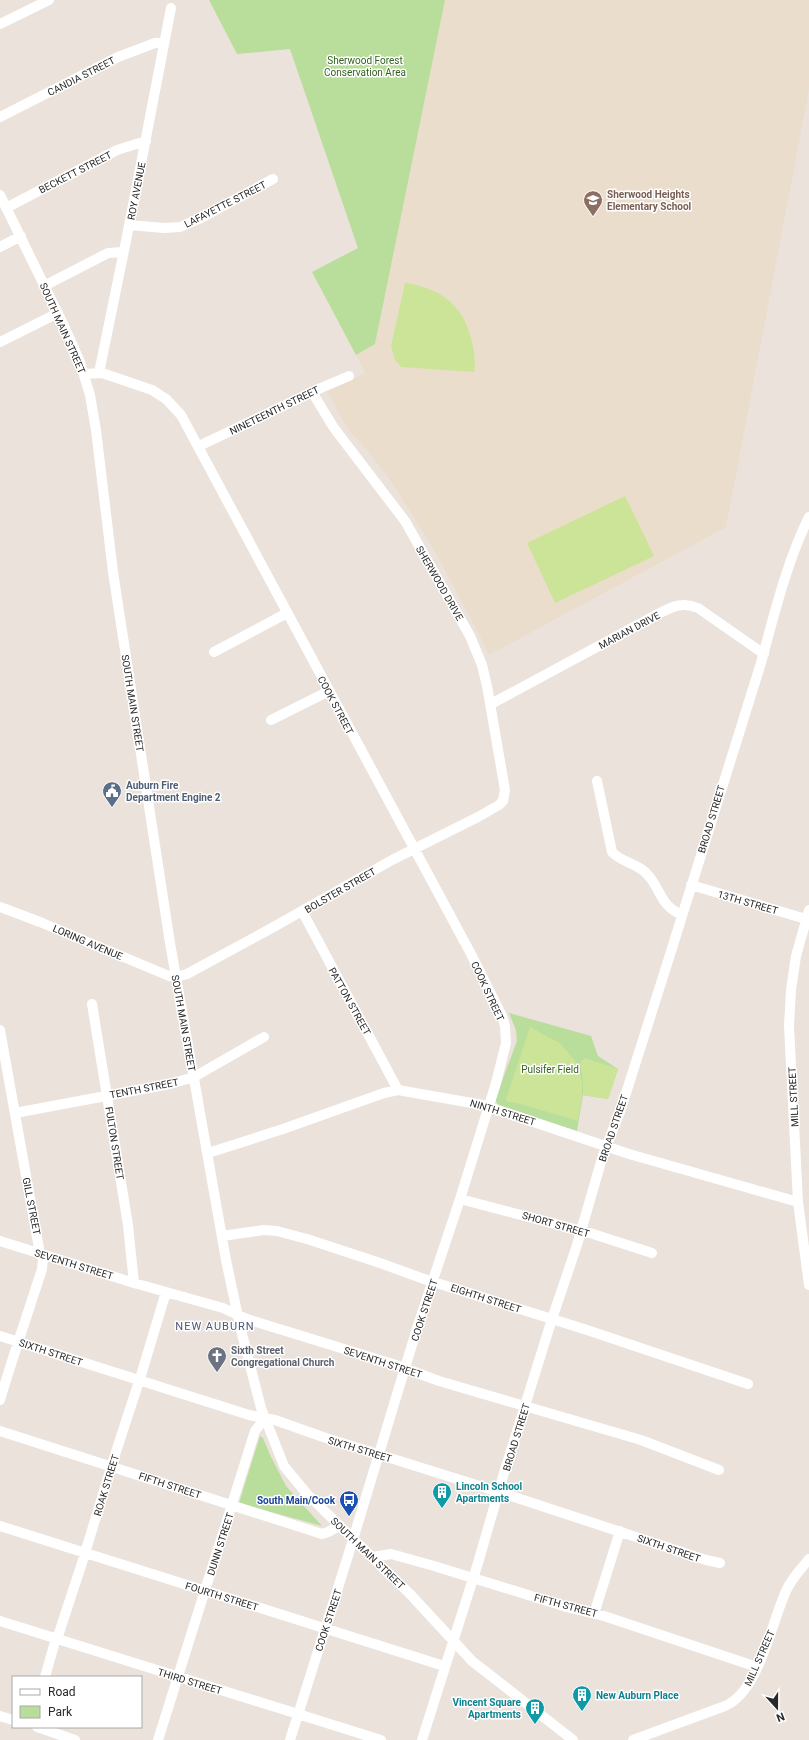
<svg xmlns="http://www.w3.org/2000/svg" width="809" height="1740" viewBox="0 0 809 1740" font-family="Roboto,sans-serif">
<rect width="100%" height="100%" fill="#eae2db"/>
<path fill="#ebddcb" d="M445 0H809V89L726 527 489 655 480 636 433 548 392 483 372 456 348 429 327 392 365 373 356 355 375 344Z"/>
<path fill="#b9dd9b" d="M209 0H445L375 344 356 355 312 272 358 248 290 49 237 54Z
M509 1013 591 1036 598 1056 618 1069 608 1099 583 1095 577 1131 499 1106 495 1100 517 1041 516 1030Z
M260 1436 263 1438 270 1455 286 1486 322 1526 239 1503Z"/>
<path fill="#cce497" d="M405 283C439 288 462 303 471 338 474 350 476 360 474 372L401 367 395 360 391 346Z
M625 496 654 556 555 603 527 543Z
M530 1027 561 1044 576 1062 582 1082V1098L578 1121 517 1103 507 1102 506 1099Z
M585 1058 618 1069 608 1099 583 1095V1081L580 1063Z"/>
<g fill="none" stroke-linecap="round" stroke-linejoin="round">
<path stroke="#fff" stroke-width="10" d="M0 24 49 0
M0 117 118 57 155 43H164
M0 195 65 328 80 362 90 395 96 430 113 572 170 943 226 1260 240 1326 261 1408 284 1466 307 1494 410 1594 472 1661 573 1740
M6 208 117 150 146 141
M129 225 164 228 180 227 199 219 273 179
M0 247 21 236
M44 286 108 253 123 252
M0 342 58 313
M99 373 128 231 171 8
M84 374 102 373 152 390 166 399 181 415 471 954 502 1016 505 1026 506 1043 496 1083 460 1199 418 1325 348 1556 290 1740
M199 446 323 387 349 376
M214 652 287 613
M491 704 658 614C672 607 682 601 698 608L764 654
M271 720 329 691
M597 781 612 852C621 862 636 863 646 873 662 889 658 904 682 915
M691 885 806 919
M0 907 40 922 169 976 176 977 187 974 270 929 392 860 478 817 499 805 503 801 505 790 487 686 482 665 470 636 405 521 334 428 312 392
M809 910 796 956 791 990 789 1026 798 1202 809 1285
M302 911 398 1090
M92 1004 128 1225 134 1283
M0 1030 40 1254 43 1259 42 1269C28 1313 13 1356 0 1400
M15 1113 170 1084 194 1077 264 1037
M208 1153 283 1129 384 1093 398 1090 483 1105 629 1154 798 1202
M460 1199 590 1233 652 1253
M222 1236 264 1230 277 1231 307 1239 380 1263 424 1279 587 1330 748 1384
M0 1241 134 1283 223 1308 247 1319 396 1365 439 1381 641 1440 719 1470
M0 1336 249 1415 275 1420 323 1437 505 1494 706 1560 720 1563
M0 1431 322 1534 328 1532 339 1526
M0 1526 444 1666
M373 1557 391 1554 434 1566 570 1608 604 1616 757 1667
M594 1614 620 1531
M0 1621 381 1740
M45 1677 56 1638 59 1633 81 1566 114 1458 142 1372 166 1292
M0 1716 13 1720
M37 1727 75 1740
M158 1740 255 1431 265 1418
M422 1740 478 1563 504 1473 552 1319 577 1245 603 1155 621 1109 668 961 761 663C774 615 787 561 809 517
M633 1740 725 1706C759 1692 771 1624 786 1591 791 1579 801 1569 809 1559"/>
</g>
<defs>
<g id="school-pin" transform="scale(1)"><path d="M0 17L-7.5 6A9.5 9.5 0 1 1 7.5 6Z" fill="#8d6e63" stroke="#fff"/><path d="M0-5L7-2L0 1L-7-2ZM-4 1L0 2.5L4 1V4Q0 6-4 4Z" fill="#fff"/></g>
<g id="civic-pin" transform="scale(1)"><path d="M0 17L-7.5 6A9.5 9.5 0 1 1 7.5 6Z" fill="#5c6f8a" stroke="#fff"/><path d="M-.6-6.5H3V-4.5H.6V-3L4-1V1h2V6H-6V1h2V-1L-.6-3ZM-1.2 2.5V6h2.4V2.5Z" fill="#fff"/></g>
<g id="church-pin" transform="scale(1)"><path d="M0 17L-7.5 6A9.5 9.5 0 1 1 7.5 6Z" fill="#6b7280" stroke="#fff"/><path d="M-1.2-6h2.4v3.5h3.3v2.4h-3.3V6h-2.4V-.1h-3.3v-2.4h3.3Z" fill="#fff"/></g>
<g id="building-pin" transform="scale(1)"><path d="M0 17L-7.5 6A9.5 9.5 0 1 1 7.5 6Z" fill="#0f9aa8" stroke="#fff"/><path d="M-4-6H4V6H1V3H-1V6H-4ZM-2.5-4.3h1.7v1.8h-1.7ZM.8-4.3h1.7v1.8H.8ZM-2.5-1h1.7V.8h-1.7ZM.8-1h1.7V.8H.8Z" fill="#fff"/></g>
<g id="bus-pin" transform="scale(1)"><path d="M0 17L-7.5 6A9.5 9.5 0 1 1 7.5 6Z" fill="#1a4fb4" stroke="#fff"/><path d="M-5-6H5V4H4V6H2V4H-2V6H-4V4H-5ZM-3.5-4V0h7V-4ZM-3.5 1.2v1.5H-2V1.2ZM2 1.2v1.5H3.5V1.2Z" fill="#fff"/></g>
</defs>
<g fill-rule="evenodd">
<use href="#school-pin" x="593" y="200"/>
<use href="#civic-pin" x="112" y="791"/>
<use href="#church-pin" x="217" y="1356"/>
<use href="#building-pin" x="442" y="1492"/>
<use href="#bus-pin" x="349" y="1500"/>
<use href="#building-pin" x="582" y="1695"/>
<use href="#building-pin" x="535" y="1708"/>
</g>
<g text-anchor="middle" stroke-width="3" stroke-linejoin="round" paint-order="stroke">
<g font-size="10" fill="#33601e" stroke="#fff">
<text x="365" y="64">Sherwood Forest<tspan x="365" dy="12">Conservation Area</tspan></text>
<text x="550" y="1073">Pulsifer Field</text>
</g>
<g font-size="10" fill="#292929" stroke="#fff">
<text transform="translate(81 76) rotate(-27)" y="4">CANDIA STREET</text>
<text transform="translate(75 172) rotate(-27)" y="4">BECKETT STREET</text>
<text transform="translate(136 191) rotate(-79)" y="4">ROY AVENUE</text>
<text transform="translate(225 204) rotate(-27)" y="4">LAFAYETTE STREET</text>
<text transform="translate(63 328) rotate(66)" y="4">SOUTH MAIN STREET</text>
<text transform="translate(274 410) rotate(-26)" y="4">NINETEENTH STREET</text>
<text transform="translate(440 583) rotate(60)" y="4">SHERWOOD DRIVE</text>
<text transform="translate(629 630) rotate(-28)" y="4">MARIAN DRIVE</text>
<text transform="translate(133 703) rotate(81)" y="4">SOUTH MAIN STREET</text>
<text transform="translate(336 705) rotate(62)" y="4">COOK STREET</text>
<text transform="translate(711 819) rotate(-73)" y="4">BROAD STREET</text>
<text transform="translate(340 890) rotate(-30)" y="4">BOLSTER STREET</text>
<text transform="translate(748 902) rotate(16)" y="4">13TH STREET</text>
<text transform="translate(88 942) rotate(23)" y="4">LORING AVENUE</text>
<text transform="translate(488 991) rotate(65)" y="4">COOK STREET</text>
<text transform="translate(350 1001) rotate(61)" y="4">PATTON STREET</text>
<text transform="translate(184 1023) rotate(80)" y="4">SOUTH MAIN STREET</text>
<text transform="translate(144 1088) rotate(-11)" y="4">TENTH STREET</text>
<text transform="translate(793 1097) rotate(-93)" y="4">MILL STREET</text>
<text transform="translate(503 1112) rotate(17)" y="4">NINTH STREET</text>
<text transform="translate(613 1128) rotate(-71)" y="4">BROAD STREET</text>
<text transform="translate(115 1143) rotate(81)" y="4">FULTON STREET</text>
<text transform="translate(32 1206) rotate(79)" y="4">GILL STREET</text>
<text transform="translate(556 1224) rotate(16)" y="4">SHORT STREET</text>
<text transform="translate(74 1264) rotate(17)" y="4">SEVENTH STREET</text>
<text transform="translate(486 1298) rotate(18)" y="4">EIGHTH STREET</text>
<text transform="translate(424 1310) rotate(-72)" y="4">COOK STREET</text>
<text transform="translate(51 1352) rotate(18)" y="4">SIXTH STREET</text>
<text transform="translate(383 1362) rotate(18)" y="4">SEVENTH STREET</text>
<text transform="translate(516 1437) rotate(-73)" y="4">BROAD STREET</text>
<text transform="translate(360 1449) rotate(17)" y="4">SIXTH STREET</text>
<text transform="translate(106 1485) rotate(-73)" y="4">ROAK STREET</text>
<text transform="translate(170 1485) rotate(18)" y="4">FIFTH STREET</text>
<text transform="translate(220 1544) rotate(-72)" y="4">DUNN STREET</text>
<text transform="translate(669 1548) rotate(19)" y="4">SIXTH STREET</text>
<text transform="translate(368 1553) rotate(44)" y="4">SOUTH MAIN STREET</text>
<text transform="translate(222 1596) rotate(17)" y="4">FOURTH STREET</text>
<text transform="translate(566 1605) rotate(15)" y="4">FIFTH STREET</text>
<text transform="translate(328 1620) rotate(-72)" y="4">COOK STREET</text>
<text transform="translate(759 1658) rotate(-66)" y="4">MILL STREET</text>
<text transform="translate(190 1681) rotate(17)" y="4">THIRD STREET</text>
</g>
<g font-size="10" font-weight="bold" fill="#785e54" stroke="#fff" text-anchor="start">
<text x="607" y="198">Sherwood Heights<tspan x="607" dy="12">Elementary School</tspan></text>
</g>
<g font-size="10" font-weight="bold" fill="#4e5e75" stroke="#fff" text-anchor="start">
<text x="126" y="789">Auburn Fire<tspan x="126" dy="12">Department Engine 2</tspan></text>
</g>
<g font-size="10" font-weight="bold" fill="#5b616d" stroke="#fff" text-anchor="start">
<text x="231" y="1354">Sixth Street<tspan x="231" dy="12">Congregational Church</tspan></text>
</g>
<g font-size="10" font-weight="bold" fill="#0d838f" stroke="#fff" text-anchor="start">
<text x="456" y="1490">Lincoln School<tspan x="456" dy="12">Apartments</tspan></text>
<text x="596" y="1699">New Auburn Place</text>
<text x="521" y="1706" text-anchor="end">Vincent Square<tspan x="521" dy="12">Apartments</tspan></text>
</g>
<g font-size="10" font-weight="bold" fill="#164399" stroke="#fff" text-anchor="end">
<text x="335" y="1504">South Main/Cook</text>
</g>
<g font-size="11" letter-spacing="1" fill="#4c5876" stroke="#fff">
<text x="215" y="1330">NEW AUBURN</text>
</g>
</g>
<rect x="12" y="1676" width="130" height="52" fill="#ffffff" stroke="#a9a9a9"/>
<rect x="20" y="1689" width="20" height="6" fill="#ffffff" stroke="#a9a9a9"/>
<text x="48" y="1696" font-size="12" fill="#292929">Road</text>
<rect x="20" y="1706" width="20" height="12" fill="#b9dd9b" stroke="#a9a9a9"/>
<text x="48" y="1716" font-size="12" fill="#292929">Park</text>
<g transform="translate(777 1708) rotate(159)" stroke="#ffffff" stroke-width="3" paint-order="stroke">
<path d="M0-3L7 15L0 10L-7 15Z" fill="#292929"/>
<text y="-6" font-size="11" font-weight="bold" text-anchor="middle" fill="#292929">N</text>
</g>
</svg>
